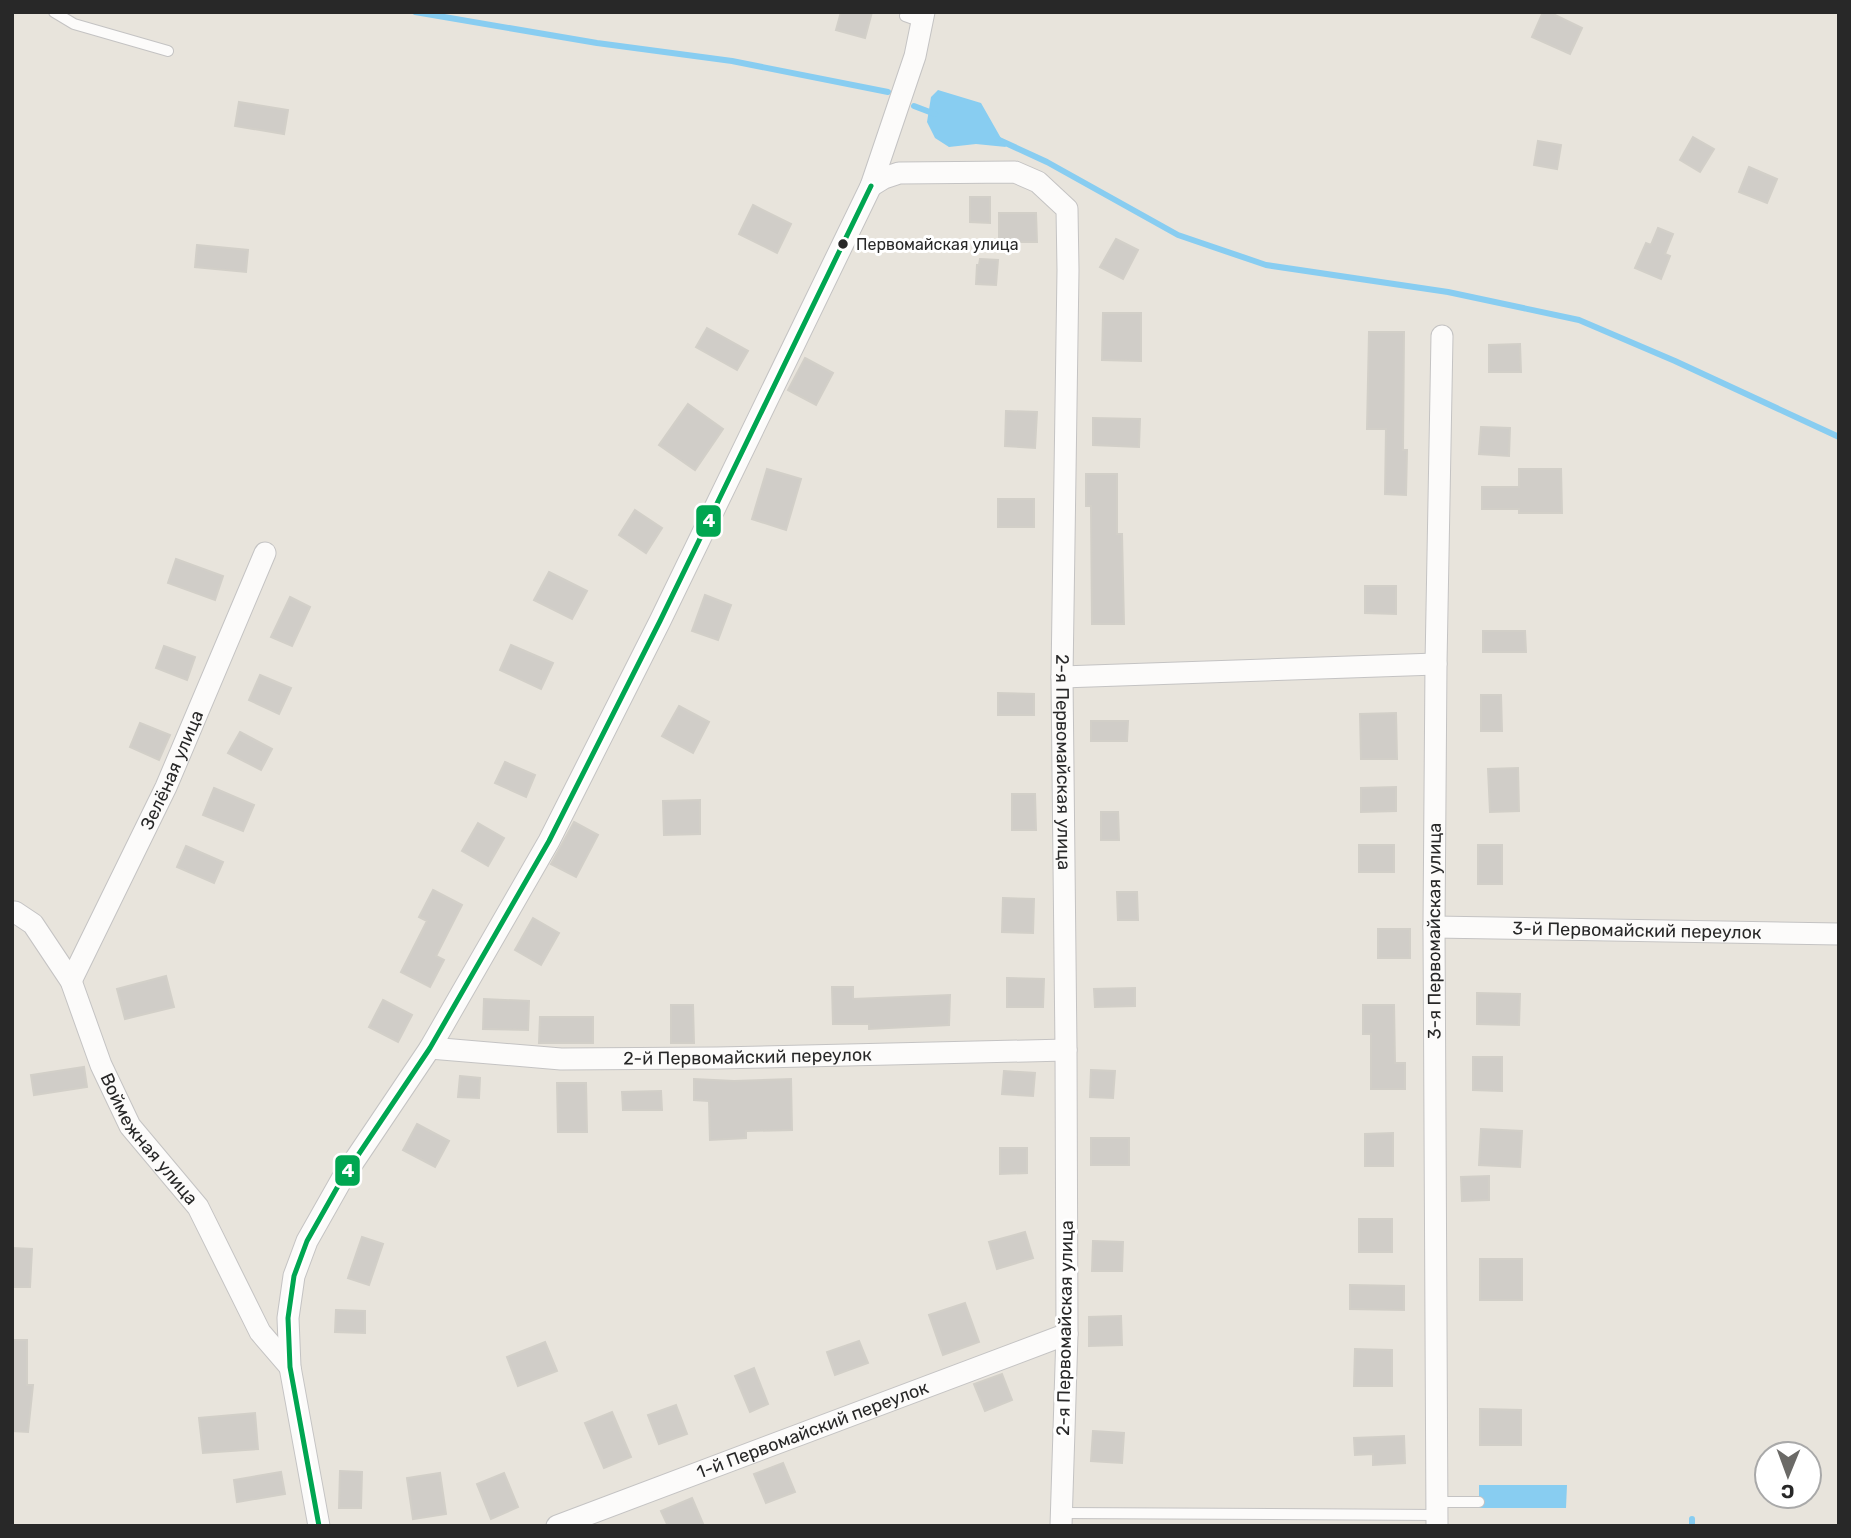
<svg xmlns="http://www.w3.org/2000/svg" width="1851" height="1538" viewBox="0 0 1851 1538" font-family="Rubik,sans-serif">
<rect width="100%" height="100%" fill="#e8e4dc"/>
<path fill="#88cdf1" d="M938 90 981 103 1006 147 976 144 949 147 935 138 927 122 931 97Z
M1479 1485H1567L1566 1508H1479Z"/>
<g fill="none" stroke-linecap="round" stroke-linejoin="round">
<path stroke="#88cdf1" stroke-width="6" d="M415 12 597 43 732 61 888 92
M914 106 935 114
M997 139 1047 162 1178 235 1266 265 1448 292 1579 320 1675 361 1839 437
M1692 1526V1519"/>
</g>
<path fill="#d0cdc8" stroke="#d2cfc8" stroke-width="2" d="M841 12H872L865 38 836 30Z
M1543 12H1549L1582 28 1570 54 1532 37Z
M239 102 288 110 284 134 235 126Z
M1693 137 1714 149 1700 172 1680 160Z
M1538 141 1561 145 1557 169 1534 165Z
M1749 167 1777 179 1767 203 1739 192Z
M970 197H990V223L970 222Z
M753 205 791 224 777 253 739 234Z
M999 213H1036L1037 242H999Z
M1658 228 1673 234 1665 254 1670 256 1661 279 1635 268 1646 243 1651 245Z
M1116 239 1138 250 1123 279 1100 267Z
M197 245 248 250 246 272 195 267Z
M980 259 998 260 996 285 976 284 977 265H979Z
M1103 313H1141V361L1102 360Z
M707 328 748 351 737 370 696 347Z
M1369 332H1404L1403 450H1407L1406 495 1385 494 1386 429H1367Z
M1520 344 1521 372H1489V345Z
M805 358 833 373 816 405 788 390Z
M688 404 723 429 695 470 659 445Z
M1006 411 1037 412 1035 448 1005 446Z
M1093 418 1140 419 1139 447 1093 445Z
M1481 427 1510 428 1509 456 1479 454Z
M767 469 801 479 786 530 752 519Z
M1519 469H1561L1562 513H1519V509H1482V487H1519Z
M1086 474H1117V534H1122L1124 624H1092L1091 506H1086Z
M998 499H1034V527H998Z
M635 510 662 528 646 553 619 535Z
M176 559 223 576 215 600 168 583Z
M549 572 587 591 572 619 534 600Z
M1365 586H1396V614L1365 613Z
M705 595 731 605 718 640 692 631Z
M290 597 310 607 292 646 271 637Z
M1483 631H1525L1526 652H1483Z
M511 645 553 663 541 689 500 670Z
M164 646 195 657 187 680 156 668Z
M260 675 291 688 279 714 249 700Z
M998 693 1034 694V715H998Z
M1481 695H1501L1502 731H1481Z
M679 706 709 722 693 753 662 736Z
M1396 713 1397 759H1361L1360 714Z
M1091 721H1128L1127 741H1091Z
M140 723 170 735 159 760 130 747Z
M240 732 272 749 261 770 228 753Z
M505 762 535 775 526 797 495 783Z
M1518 768 1519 811 1490 812 1488 769Z
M1396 787V811L1361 812V788Z
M214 788 254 805 243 831 203 815Z
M1012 794H1035L1036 830H1012Z
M700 800V834L664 835 663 801Z
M1101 812H1118L1119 840H1101Z
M574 822 598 835 576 877 551 864Z
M478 823 504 838 488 866 462 851Z
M1359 845H1394V872H1359Z
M1478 845H1502V884H1478Z
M186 846 223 862 214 883 177 867Z
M433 890 462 905 436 956 444 960 430 987 401 972 427 921 419 917Z
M1117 892H1137L1138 920H1118Z
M1003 898 1034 899 1033 933 1002 932Z
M533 918 559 933 541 965 515 950Z
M1378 929H1410V958H1378Z
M166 976 174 1007 125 1019 117 989Z
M1007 978 1044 979 1043 1007H1007Z
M832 987H853V999L950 995 949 1025 869 1029V1024H833Z
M1135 988V1006L1095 1007 1094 989Z
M1477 993 1520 994 1519 1025 1477 1024Z
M484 999 529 1001 528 1030 483 1029Z
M383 1000 412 1015 398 1042 369 1027Z
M671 1005H693L694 1043H671Z
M1363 1005H1394L1395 1063H1405V1089H1371V1034H1363Z
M540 1017H593V1043H539Z
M1473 1057H1502V1091L1473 1090Z
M84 1067 87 1087 34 1095 31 1075Z
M1091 1070 1115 1071 1113 1098 1090 1097Z
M1004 1071 1035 1073 1033 1096 1002 1094Z
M460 1076 480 1078 479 1098 458 1097Z
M694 1079 734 1081 791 1079 792 1130 746 1131V1138L710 1140 709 1101 694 1100Z
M557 1083H586L587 1132H558Z
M661 1091 662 1110H623L622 1092Z
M417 1124 449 1141 435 1167 403 1150Z
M1481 1129 1522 1131 1520 1167 1479 1165Z
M1393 1133V1166H1365V1134Z
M1091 1138H1129V1165H1091Z
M1000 1148H1027V1173L1000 1174Z
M1489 1176V1200L1462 1201 1461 1177Z
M1359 1219H1392V1252H1359Z
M1025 1232 1033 1258 997 1269 989 1242Z
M362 1237 383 1244 369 1285 348 1278Z
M1093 1241 1123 1242 1122 1271H1092Z
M12 1248 32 1249 30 1287H12Z
M1480 1259H1522V1300H1480Z
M1350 1285 1404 1286V1310L1350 1309Z
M965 1303 979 1342 943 1355 929 1315Z
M336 1310 365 1311V1333L335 1332Z
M1121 1316 1122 1345 1089 1346V1317Z
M12 1340H27V1385H33L28 1432 12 1431Z
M859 1341 868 1363 835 1375 827 1352Z
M545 1342 557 1371 518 1386 507 1357Z
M1355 1349 1392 1350V1386H1354Z
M754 1368 768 1404 750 1412 735 1376Z
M1002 1374 1012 1400 985 1411 974 1384Z
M676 1405 687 1434 659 1444 648 1415Z
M1480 1409 1521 1410V1445H1480Z
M612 1412 631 1457 604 1468 585 1423Z
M255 1413 258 1449 203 1453 199 1418Z
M1093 1431 1124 1433 1122 1463 1091 1461Z
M1404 1436 1405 1463 1373 1465V1454L1355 1455 1354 1438Z
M783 1463 795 1492 766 1503 754 1474Z
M340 1471 362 1472 361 1508H339Z
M281 1472 285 1494 237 1502 234 1480Z
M440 1473 446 1514 413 1519 407 1478Z
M504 1473 518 1507 491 1519 477 1484Z
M692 1498 704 1526H668L661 1511Z"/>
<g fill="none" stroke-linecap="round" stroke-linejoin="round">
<g stroke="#c4c3c3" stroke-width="12">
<path id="lane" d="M54 12 74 24 168 51
M905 16 922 22
M1437 1502H1479
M1062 1513 1437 1515"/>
</g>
<g stroke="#c4c3c3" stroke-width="23">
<g id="street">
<path id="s1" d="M871 186 884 178 899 173 1015 172 1038 182 1067 209 1068 270 1062 677 1066 1050 1067 1334 1061 1526"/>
<path d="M1062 677 1436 664"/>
<path id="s2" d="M12 912H15L33 924 71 981 101 1065 130 1126 198 1207 260 1332 290 1367"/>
<path id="s3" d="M1434 927 1839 934"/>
<path id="s4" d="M71 981 166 787 265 553"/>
<path id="s5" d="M430 1048 561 1059 717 1058 1066 1050"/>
<path d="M319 1526 290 1367 288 1318 294 1276 307 1241 342 1179 430 1048 549 841 660 621 871 186 915 56 924 12"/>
<path id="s6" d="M557 1526 1067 1334"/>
<path id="s7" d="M1437 1526 1434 927 1436 664 1442 336"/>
</g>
</g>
<use href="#lane" stroke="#fcfbfa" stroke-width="10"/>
<use href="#street" stroke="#fcfbfa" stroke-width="21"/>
<g stroke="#fff" stroke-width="10">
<path id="bus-1" d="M319 1526 290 1367 288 1318 294 1276 307 1241 342 1179 430 1048 549 841 660 621 871 186"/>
</g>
<use href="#bus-1" stroke="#00a651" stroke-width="5"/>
</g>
<circle fill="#282828" stroke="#fff" stroke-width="2.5" cx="843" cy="244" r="6"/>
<g text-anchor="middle" stroke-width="6" stroke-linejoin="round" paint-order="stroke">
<g font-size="16" fill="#282828" stroke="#fff" text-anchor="start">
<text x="856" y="250">Первомайская улица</text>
</g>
<g font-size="18" fill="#282828" stroke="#fff">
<text dy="6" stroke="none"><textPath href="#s1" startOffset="765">2-я Первомайская улица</textPath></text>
<text dy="6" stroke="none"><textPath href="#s4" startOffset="234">Зелёная улица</textPath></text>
<text dy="6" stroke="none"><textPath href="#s3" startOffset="203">3-й Первомайский переулок</textPath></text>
<text dy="6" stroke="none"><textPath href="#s7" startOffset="595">3-я Первомайская улица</textPath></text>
<text dy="6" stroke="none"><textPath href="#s5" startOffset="318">2-й Первомайский переулок</textPath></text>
<text dy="6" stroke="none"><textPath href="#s2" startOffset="271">Воймежная улица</textPath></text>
<text transform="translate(1065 1328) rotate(-89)" y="6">2-я Первомайская улица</text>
<text dy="6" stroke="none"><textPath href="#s6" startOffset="273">1-й Первомайский переулок</textPath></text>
</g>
</g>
<g stroke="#fff" stroke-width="2.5">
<rect x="695" y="504" width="27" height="34" rx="7" fill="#00a651"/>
<rect x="334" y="1154" width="27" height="33" rx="7" fill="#00a651"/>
</g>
<g font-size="19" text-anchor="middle" font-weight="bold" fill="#fff">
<text x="709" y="527">4</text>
<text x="348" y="1177">4</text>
</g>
<rect width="1851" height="1538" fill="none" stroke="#282828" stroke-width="28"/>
<g transform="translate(1788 1475) rotate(181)"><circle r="33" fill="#ffffff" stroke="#a9a9a9" stroke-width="2"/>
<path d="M0-5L12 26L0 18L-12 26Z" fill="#6b6a67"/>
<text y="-10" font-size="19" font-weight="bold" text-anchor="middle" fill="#282828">С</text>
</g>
</svg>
